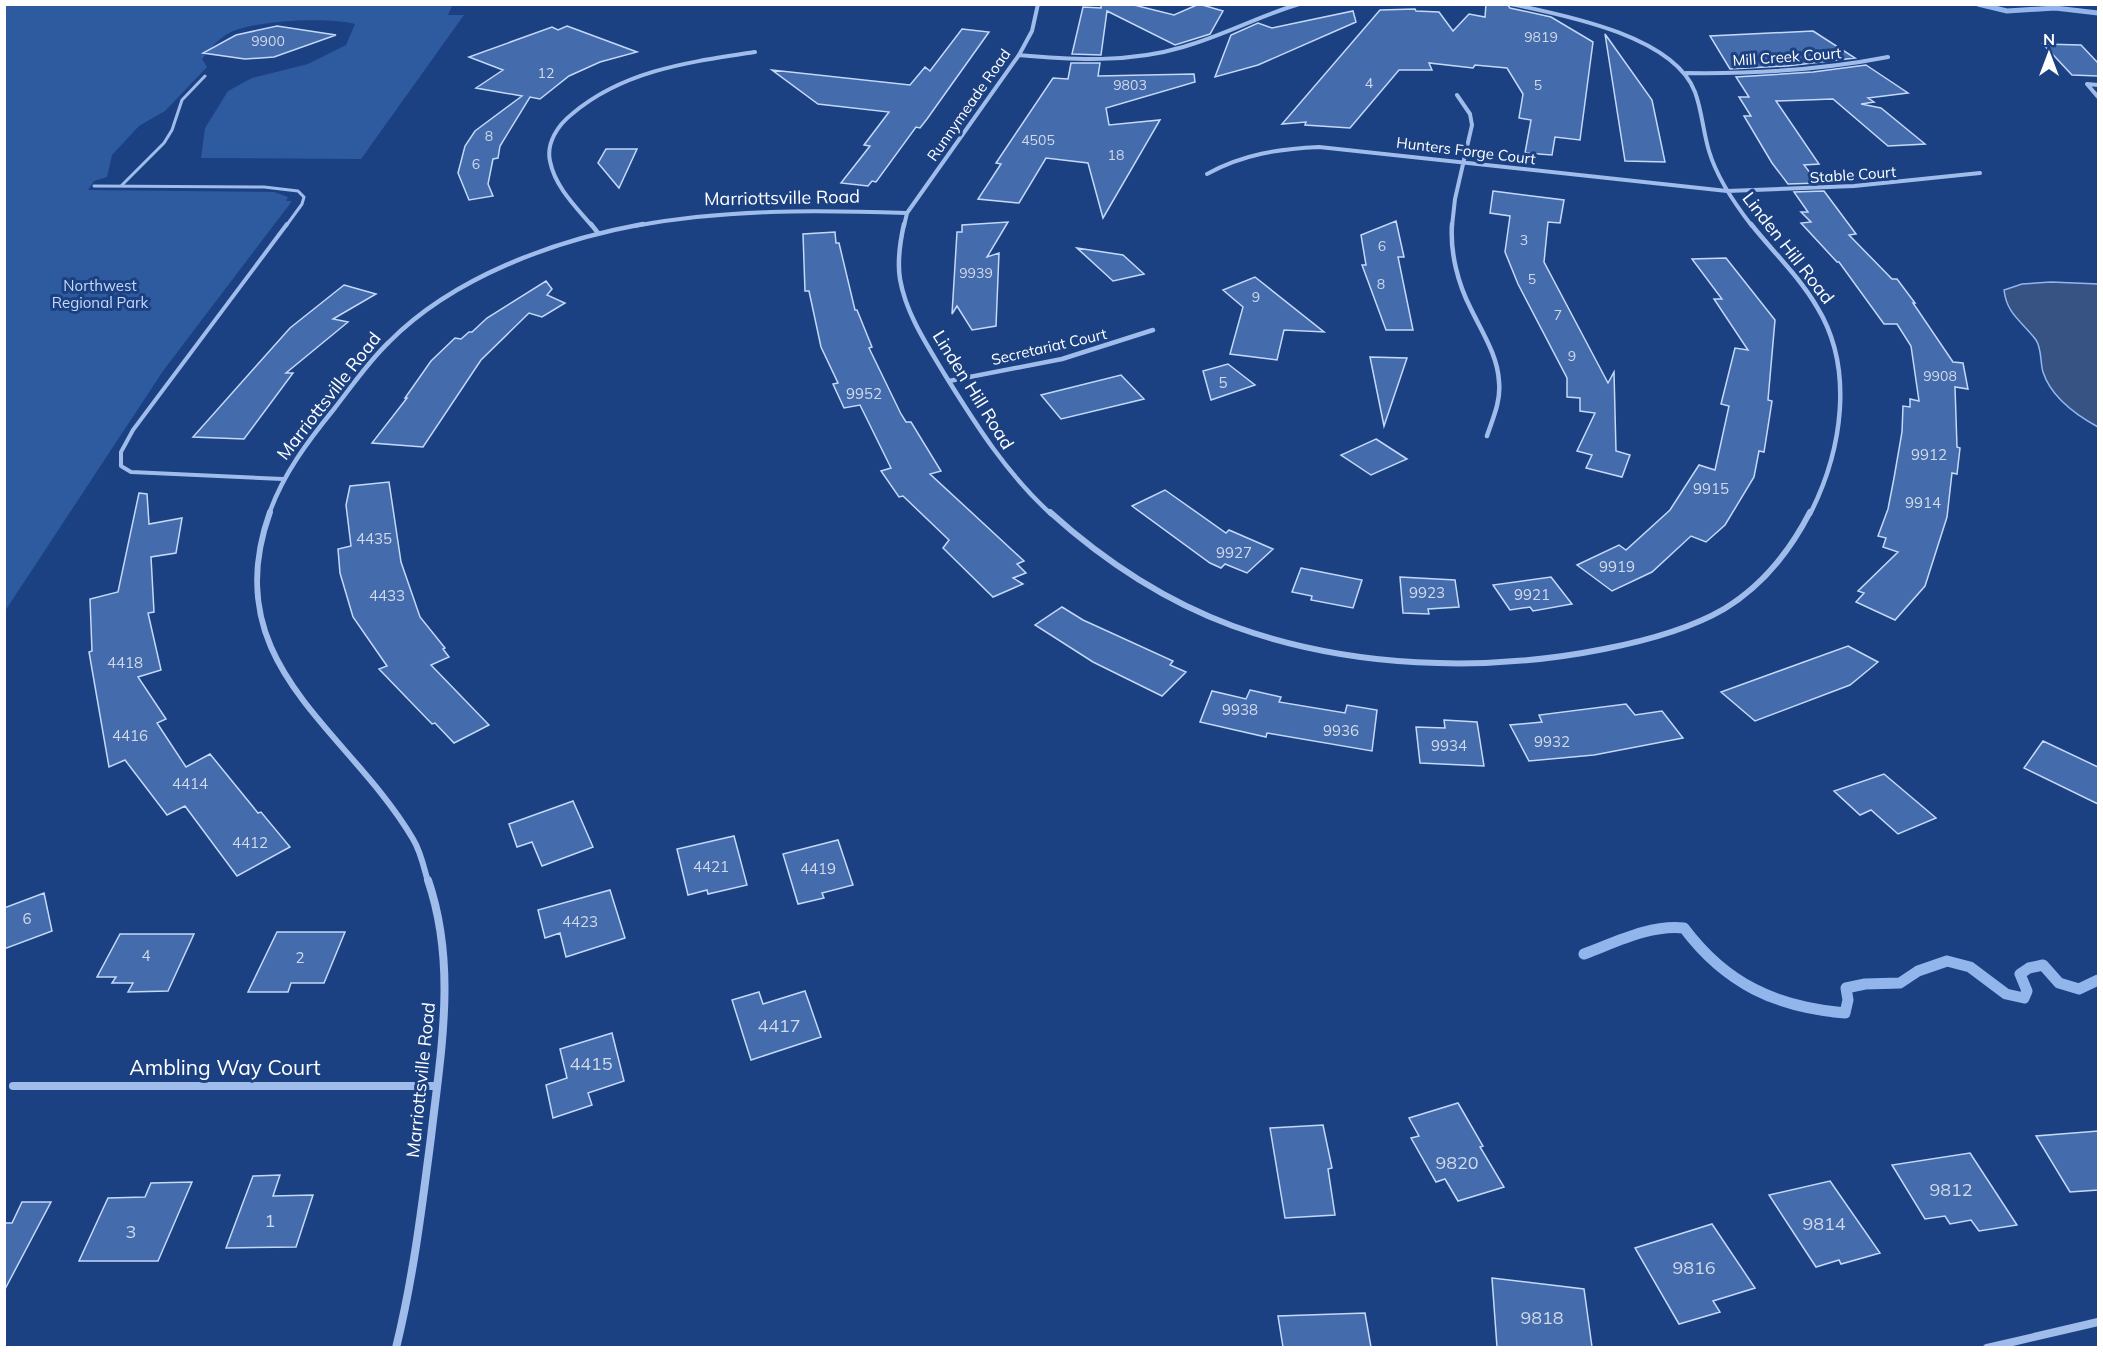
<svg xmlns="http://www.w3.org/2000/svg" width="2103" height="1352" viewBox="0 0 2103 1352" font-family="Mulish,sans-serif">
<rect width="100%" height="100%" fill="#1b4182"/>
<path fill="#2e5aa0" d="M453 4 448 15H464L361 159 201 158 205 128 228 91 252 78 308 64 346 45 355 24C327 17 255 20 229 33 218 39 210 49 202 59L207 67 165 111 139 126 112 155 107 177 94 181 88 190 274 192 288 197 286 201H292L163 371 5 611 4 5Z"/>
<path fill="#365383" stroke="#92b6ec" stroke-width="1.5" d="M2051 282 2098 284V427C2076 415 2051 397 2043 372 2040 362 2042 349 2036 340 2022 321 2007 315 2004 290L2022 284Z"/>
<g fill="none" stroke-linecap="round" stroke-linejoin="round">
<path stroke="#92b6ec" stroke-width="5" d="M1978 4 2007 11 2055 8 2098 13"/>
<path stroke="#92b6ec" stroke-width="11" d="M1584 954C1614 943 1651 924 1684 928 1726 984 1776 1007 1845 1013L1848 1000 1846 988 1865 984 1900 983 1918 971 1947 961 1970 967 2006 994 2024 998 2027 991 2020 974 2029 968 2043 965 2059 983 2079 989 2098 980"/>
</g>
<path fill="#446bab" stroke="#c4d8f8" stroke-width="1.5" d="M1101 4H1130L1174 15 1199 4 1223 11 1210 34 1175 45 1107 11 1101 55 1072 54 1083 7 1101 8Z
M1486 4H1507L1510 8 1551 17 1593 42 1580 140 1555 137 1552 155 1525 153 1531 120 1519 118 1523 94 1507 68 1475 65 1473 68 1429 63 1432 70H1399L1350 128 1305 125 1306 122 1282 124 1380 10 1415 9 1416 11 1439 12 1453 31 1469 14 1485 17Z
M1353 11 1356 22 1258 65 1215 77 1231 35 1258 23 1272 28Z
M277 26 336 35 274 57 245 59 203 53 236 35Z
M567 26 637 52 600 62 569 76 540 99 530 97 500 146 498 158 493 159 488 184 493 196 469 200 458 173 465 146 475 131 522 96 476 88 503 70 469 57 552 27 558 30Z
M962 29 989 32 927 119 920 128 916 127 876 182 872 181 868 186 841 183 870 146 864 145 889 112 818 104 772 70 910 85 925 67 930 71Z
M1813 31 1855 58 1787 66 1730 69 1710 36Z
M1605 34 1652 100 1665 162 1625 161Z
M2043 44 2081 45 2098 63V76L2072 75Z
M1071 63H1100L1098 76 1194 74 1195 82 1106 108 1109 125 1160 120 1103 218 1088 163 1046 158 1019 203 978 199 1001 164 996 163 1053 78 1068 79Z
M1866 65 1908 93 1868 98 1874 102 1861 104 1881 108 1925 144 1888 146 1833 99 1776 101 1819 164 1804 165 1818 183 1788 184 1772 163 1744 116H1751L1739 97H1749L1736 77 1813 72Z
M606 149H637L619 188 598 163Z
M1493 191 1564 200 1560 223 1548 222 1544 262 1608 383 1614 372 1616 451 1630 455 1622 477 1586 468 1592 455 1577 451 1595 413 1580 411V398L1567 397V378L1518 284 1505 252 1510 216 1490 213Z
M1824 191 1856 234 1849 235 1892 279H1897L1915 303H1913L1953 362 1963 363 1968 389 1955 387 1957 447 1960 448 1957 474 1952 473 1947 517 1925 586 1895 620 1856 602 1864 593 1858 591 1898 552 1883 547 1886 538 1878 536 1888 509 1894 478 1902 432 1903 406 1910 407V399L1919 401 1911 346 1897 324H1884L1839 262H1837L1801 223 1811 222 1801 212H1808L1794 192Z
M1396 221 1404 257H1398L1413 330H1386L1362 265H1366L1361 235Z
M1008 222 987 257 999 253 996 326 972 330 957 306 952 314 957 232H962V225Z
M835 232 836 243H839L855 310H857L872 347 869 348 901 414 906 422H911L941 471 930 474 1024 561 1017 564 1026 573 1013 578 1023 584 993 597 943 548 949 540 903 496 899 497 881 471 891 468 860 405 844 408 833 384 838 383 821 347 809 291H805L803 234Z
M1077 248 1123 255 1144 274 1113 281Z
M1726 258 1775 320 1768 400 1772 401 1764 452 1759 451 1754 477 1725 525 1706 542 1691 536 1652 572 1612 591 1577 565 1619 545 1626 550 1670 510 1699 465 1715 470 1729 406 1721 404 1735 348 1748 350 1714 299H1722L1692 259Z
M1255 277 1324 332 1284 330 1277 360 1230 354 1243 307 1223 290Z
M546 281 552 289 547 295 565 303 542 317 529 313 481 360 423 447 372 443 407 398H405L431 361 455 338 461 339 469 332H472L487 318Z
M344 285 376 294 333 319 348 322 286 373H293L244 439 193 437 290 328Z
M1370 357 1407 358 1384 426Z
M1228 364 1255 385 1211 400 1203 371Z
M1121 375 1144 399 1061 419 1041 395Z
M1376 439 1407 459 1371 475 1341 455Z
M389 482 401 562 420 617 445 648 443 649 449 657 431 665 489 725 454 743 435 723 432 724 379 669 387 666 353 617 340 573 338 549 351 546 346 505 350 486Z
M1165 490 1226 533 1229 530 1273 549 1247 573 1225 564 1221 568 1210 563 1132 506Z
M139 493 147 494 149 524 182 518 176 553 151 557 154 612 148 613 161 670 138 677 166 719 157 723 186 767 210 754 258 813 261 812 290 847 237 876 185 806 167 815 125 760 109 767 89 652 92 651 90 599 118 592Z
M1301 568 1362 580 1353 608 1311 600 1312 596 1292 592Z
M1400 577 1455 580 1459 607 1428 609 1429 614 1403 613Z
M1551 577 1572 604 1533 611 1530 607 1510 610 1493 585Z
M1062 607 1083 620 1173 661 1170 665 1186 672 1162 696 1093 662 1035 625Z
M1848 646 1878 662 1850 685 1755 721 1721 692Z
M1250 690 1281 697 1279 702 1345 713 1347 705 1377 710 1372 751 1267 733 1266 737 1200 722 1212 691 1246 699Z
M1626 704 1635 715 1662 711 1683 738 1594 755 1529 761 1510 725 1542 722 1539 715Z
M1444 720 1477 722 1484 766 1420 763 1416 727 1445 728Z
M2043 741 2098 767V804L2024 768Z
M1884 774 1936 818 1898 834 1871 810 1860 815 1834 791Z
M573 801 593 847 542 866 532 842 517 847 509 824Z
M734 836 747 885 708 894 707 890 688 895 677 849Z
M838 840 853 885 822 893 824 898 798 904 783 854Z
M610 890 625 938 566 957 560 933 545 938 538 910Z
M44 893 52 931 4 949V908Z
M277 932H345L324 983H291L288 992H248Z
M120 934H194L168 991 128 992 133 983H112L116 977H97Z
M805 991 821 1037 751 1060 732 1000 759 992 763 1004Z
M612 1033 624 1081 588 1093 592 1105 553 1118 546 1085 567 1078 560 1049Z
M1458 1103 1483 1146 1480 1147 1504 1187 1458 1201 1445 1179 1436 1182 1411 1138 1419 1136 1409 1118Z
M1323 1125 1332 1168 1328 1169 1335 1215 1285 1218 1270 1128Z
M2098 1131V1190L2070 1192 2036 1136Z
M1970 1153 2017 1225 1979 1231 1971 1220 1950 1224 1945 1216 1925 1219 1892 1165Z
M280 1175 273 1196 313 1195 296 1247 226 1248 253 1176Z
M1830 1181 1880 1253 1841 1264 1839 1260 1816 1267 1769 1195Z
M192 1182 158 1261H79L108 1198 145 1197 151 1183Z
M22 1202H51L4 1291V1223H12Z
M1712 1224 1755 1288 1713 1301 1720 1312 1679 1324 1635 1248Z
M1492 1278 1584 1289 1592 1347H1497Z
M1365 1313 1371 1347H1283L1278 1316Z"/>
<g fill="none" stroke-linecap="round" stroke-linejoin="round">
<path stroke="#9fbcea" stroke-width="3" d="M94 186 264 187 298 191 304 197 302 204 286 226
M121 186 164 143 172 130 182 100 205 76"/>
<path stroke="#9fbcea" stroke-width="4" d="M283 479 131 472 121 466V452L133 430 287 224"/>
<path stroke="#9fbcea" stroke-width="4" d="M1511 4C1564 15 1674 36 1695 92 1702 111 1703 131 1709 151 1717 178 1734 203 1752 226
M1019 55C1074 60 1130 63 1183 47 1223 36 1259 16 1299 4
M1686 73C1754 74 1821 70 1888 57
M2098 85 2087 84 2098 97
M1207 174C1243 154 1279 149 1319 147L1727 191 1854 186 1980 173
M592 226C576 207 555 187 550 161 546 143 558 125 572 114 624 70 690 62 755 52
M634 226C725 209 815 210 907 213
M904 226 907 213 1019 55 1032 31 1038 4
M1452 226 1455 199 1472 125 1470 114 1457 95"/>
<path stroke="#9fbcea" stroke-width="4.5" d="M591 224 598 233
M904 224C900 242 897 261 900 279 906 314 927 345 945 375 976 425 1007 474 1051 514
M1452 224C1450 253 1458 284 1471 309 1482 332 1498 356 1499 382 1501 401 1493 418 1487 436
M1751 224C1773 252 1799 276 1817 307 1855 369 1842 451 1810 514
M949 381 1062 359 1153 330
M269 514C283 474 308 441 334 409 352 386 368 362 389 342 453 277 555 240 643 224"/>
<path stroke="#9fbcea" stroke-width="6" d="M270 512C215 665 348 728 413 839 421 852 424 868 428 882
M1050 512C1103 560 1165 601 1233 626 1349 668 1484 673 1604 649 1645 641 1688 630 1724 609 1762 586 1790 551 1810 512"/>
<path stroke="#9fbcea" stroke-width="8" d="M13 1086H437
M396 1348C413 1279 422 1207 431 1137 441 1050 457 965 428 880
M1987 1348 2098 1322"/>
</g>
<g text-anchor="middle" stroke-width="6" stroke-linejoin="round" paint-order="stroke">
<g font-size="14" fill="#d0daea">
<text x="1541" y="42">9819</text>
<text x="268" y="46">9900</text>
<text x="546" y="78">12</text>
<text x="1369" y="88">4</text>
<text x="1130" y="90">9803</text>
<text x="1538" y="90">5</text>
<text x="489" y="141">8</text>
<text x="1038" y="145">4505</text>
<text x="1116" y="160">18</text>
<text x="476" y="169">6</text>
<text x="1524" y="245">3</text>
<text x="1382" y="251">6</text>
<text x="976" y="278">9939</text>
<text x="1532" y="284">5</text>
<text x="1381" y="289">8</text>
<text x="1256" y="302">9</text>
<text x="1558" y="320">7</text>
<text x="1572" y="361">9</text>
<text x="1940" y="381">9908</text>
</g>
<g font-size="15" fill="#fff" stroke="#1b4182">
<text transform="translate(1787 57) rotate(-4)" y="5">Mill Creek Court</text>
<text transform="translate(969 105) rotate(-55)" y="5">Runnymeade Road</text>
<text transform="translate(1466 151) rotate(7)" y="5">Hunters Forge Court</text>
<text transform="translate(1853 175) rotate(-4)" y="5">Stable Court</text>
<text transform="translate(1049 347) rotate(-13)" y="5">Secretariat Court</text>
</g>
<g font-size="15" fill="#c4d8f8" stroke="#1b4182">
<text x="100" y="291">Northwest<tspan x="100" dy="17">Regional Park</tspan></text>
</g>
<g font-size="15" fill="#d0daea">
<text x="1223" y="388">5</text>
<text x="864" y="399">9952</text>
<text x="1929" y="460">9912</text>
<text x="1711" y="494">9915</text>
<text x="1923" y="508">9914</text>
<text x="374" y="544">4435</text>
<text x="1234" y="558">9927</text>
<text x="1617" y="572">9919</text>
<text x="1427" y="598">9923</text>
<text x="1532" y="600">9921</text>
<text x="387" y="601">4433</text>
<text x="125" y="668">4418</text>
<text x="1240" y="715">9938</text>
<text x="1341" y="736">9936</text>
<text x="130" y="741">4416</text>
<text x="1552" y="747">9932</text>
<text x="1449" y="751">9934</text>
<text x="190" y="789">4414</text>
<text x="250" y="848">4412</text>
<text x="711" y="872">4421</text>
<text x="818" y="874">4419</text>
<text x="27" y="924">6</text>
<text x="580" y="927">4423</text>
<text x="146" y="961">4</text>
<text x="300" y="963">2</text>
</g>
<g font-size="18" fill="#fff" stroke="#1b4182">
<text transform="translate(782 198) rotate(-1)" y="6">Marriottsville Road</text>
<text transform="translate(1788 248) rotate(52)" y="6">Linden Hill Road</text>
<text transform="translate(973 390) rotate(58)" y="6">Linden Hill Road</text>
<text transform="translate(329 396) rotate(-52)" y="6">Marriottsville Road</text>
<text transform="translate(421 1080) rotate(-84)" y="6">Marriottsville Road</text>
</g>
<g font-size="18" fill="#d0daea">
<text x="779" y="1032">4417</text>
<text x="591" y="1070">4415</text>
<text x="1457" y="1169">9820</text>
<text x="1951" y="1196">9812</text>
<text x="270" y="1227">1</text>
<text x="1824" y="1230">9814</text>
<text x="131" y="1238">3</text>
<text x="1694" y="1274">9816</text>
<text x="1542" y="1324">9818</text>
</g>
<g font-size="21" fill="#fff" stroke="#1b4182">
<text x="225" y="1075">Ambling Way Court</text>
</g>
</g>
<rect width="2103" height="1352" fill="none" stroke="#ffffff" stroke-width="12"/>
<g transform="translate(2049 54)" stroke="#1b4182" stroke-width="4.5" paint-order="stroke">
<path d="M0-4.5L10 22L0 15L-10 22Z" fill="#ffffff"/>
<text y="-9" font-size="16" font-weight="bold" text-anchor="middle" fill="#ffffff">N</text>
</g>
</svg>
